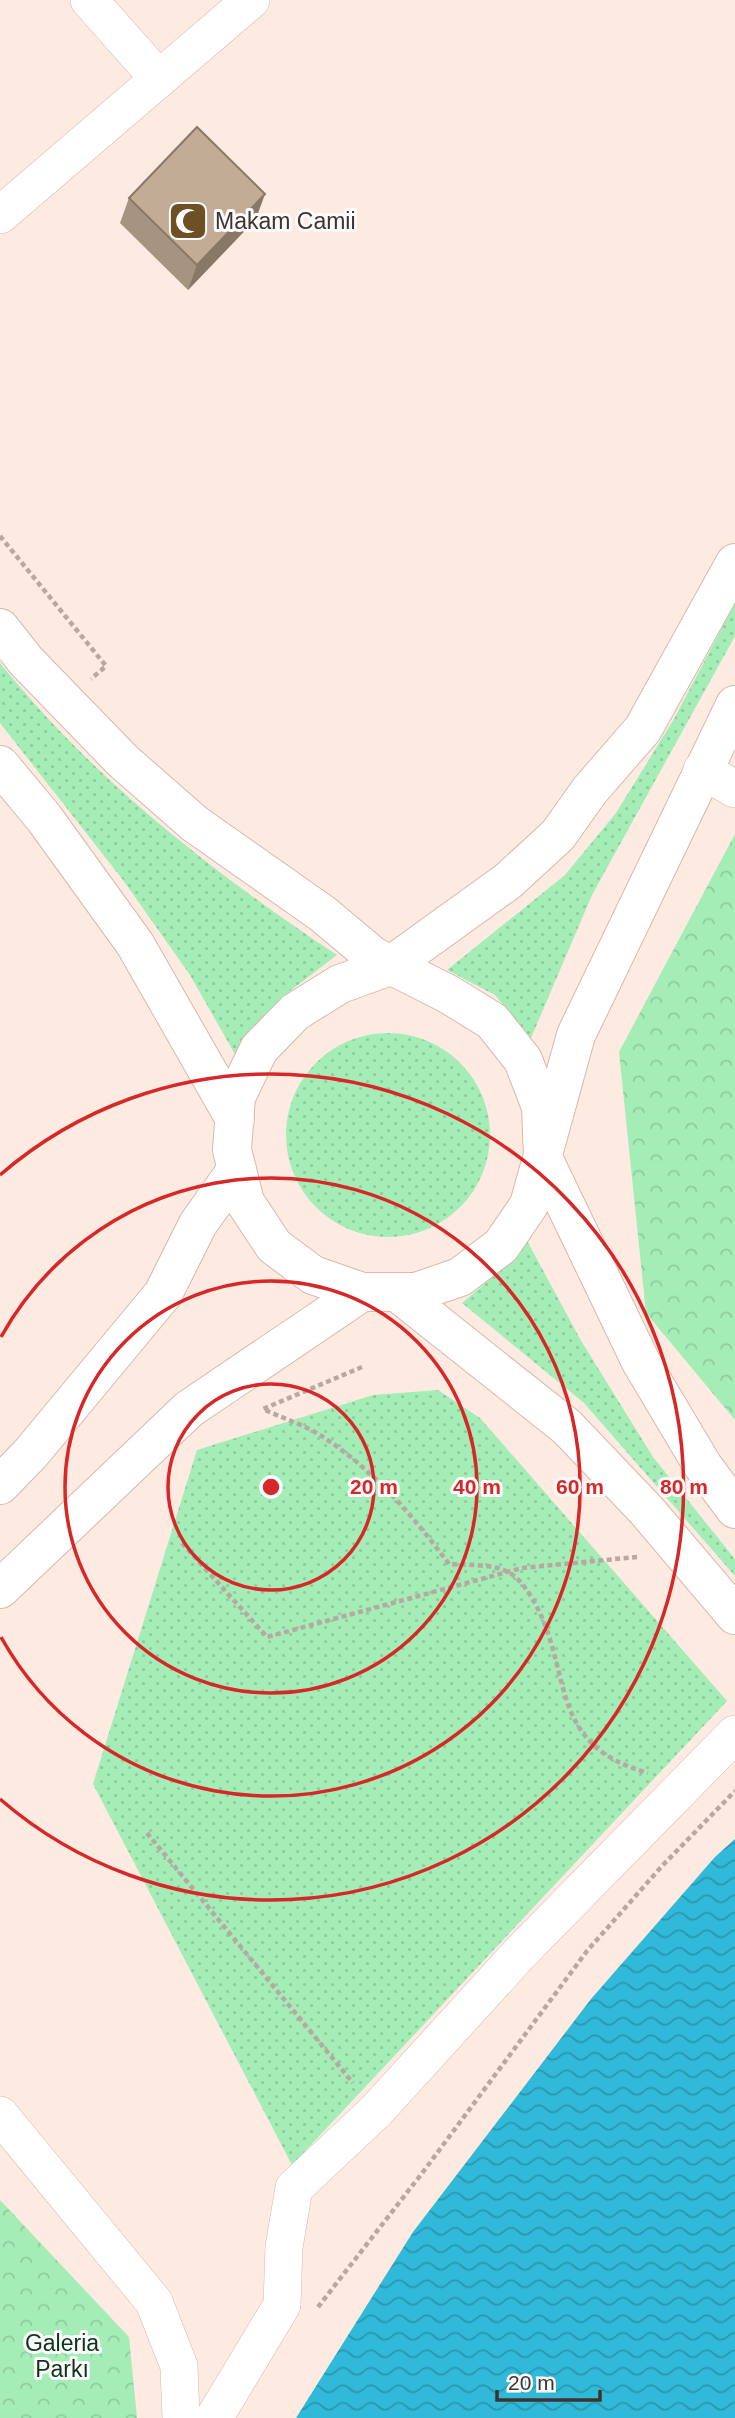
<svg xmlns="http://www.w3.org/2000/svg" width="735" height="2418" viewBox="0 0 735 2418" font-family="Helvetica,sans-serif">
<defs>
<pattern id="grass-dots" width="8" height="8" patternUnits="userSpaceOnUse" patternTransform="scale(1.75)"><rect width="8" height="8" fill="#a4edb7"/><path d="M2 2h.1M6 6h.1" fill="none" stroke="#8ecc9e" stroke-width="1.8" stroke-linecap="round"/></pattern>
<pattern id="park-crowns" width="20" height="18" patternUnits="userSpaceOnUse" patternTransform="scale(1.75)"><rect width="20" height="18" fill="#a4edb7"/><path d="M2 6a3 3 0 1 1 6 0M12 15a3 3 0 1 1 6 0" fill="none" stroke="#8ecc9e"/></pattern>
<pattern id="water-waves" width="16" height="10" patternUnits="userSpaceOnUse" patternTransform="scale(1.75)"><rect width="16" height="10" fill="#30b9d8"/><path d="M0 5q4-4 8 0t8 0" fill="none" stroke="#2a97b0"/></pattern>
</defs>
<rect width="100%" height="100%" fill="#fdeae0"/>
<path fill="url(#grass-dots)" d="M735 603V636L592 895 531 1038 495 995 447 970 565 875 616 813 674 719Z
M0 663C95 781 211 871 337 955L282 997 236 1056 190 975 123 880 0 723Z
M286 1135a102 102 0 1 1 204 0a102 102 0 1 1-204 0Z
M524 1235 580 1339 653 1457 735 1559V1576L584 1403 462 1303 496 1274Z
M438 1390 480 1418 727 1701 292 2165 93 1784 197 1450 373 1395Z"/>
<path fill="url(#park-crowns)" d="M735 834V1420L646 1313 619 1052Z
M0 2200 129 2337 137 2418H0Z"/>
<path fill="url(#water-waves)" d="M735 1839V2418H296L413 2232 591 1999 715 1857Z"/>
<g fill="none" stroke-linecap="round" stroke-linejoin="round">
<g stroke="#d8b9aa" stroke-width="38">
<path id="minor" d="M89 0 159 79
M0 215 251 0
M702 770 735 789
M0 2115 154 2302 179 2366 181 2418
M214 2418 282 2305 284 2247 294 2188 376 2111 520 1953 735 1734"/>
</g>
<g stroke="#d8b9aa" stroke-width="40">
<path id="major" d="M735 563 643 729 590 790 558 835 508 881 390 966 340 984 295 1012 259 1049 236 1097 232 1150 245 1202 274 1246 313 1275 362 1292H416L460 1277 501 1246 529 1205 576 1035 735 705
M0 628 26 661 123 761 195 824 323 914 373 956 448 994 492 1021 523 1060 541 1107 543 1158 641 1362 703 1466 735 1509
M0 765 44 818 135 944 235 1119
M397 1292 567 1427 647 1511 735 1615
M0 1485 31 1453 163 1294 198 1224 237 1169
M0 1589 189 1409 362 1292"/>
</g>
<path stroke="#b8a89f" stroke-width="4.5" stroke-dasharray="5 3.5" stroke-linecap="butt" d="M0 536 106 666 91 679
M362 1367 263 1409C282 1418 305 1425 323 1437 374 1470 413 1516 449 1564 467 1565 493 1564 508 1572 521 1579 529 1593 536 1605 573 1676 548 1745 648 1773
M182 1543 267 1637 522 1568 637 1557
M147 1833 353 2083
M318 2307 423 2172 587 1951 662 1866 735 1791"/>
<use href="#minor" stroke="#fff" stroke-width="37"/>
<use href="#major" stroke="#fff" stroke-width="38"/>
</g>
<path fill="#a79480" d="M129 198 256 219 188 290 120 223Z"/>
<path fill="#887868" d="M265 194 256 219 188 290 197 265Z"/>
<path fill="#c2ac95" stroke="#887868" stroke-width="2" d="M197 127 265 194 197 265 129 198Z"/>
<g fill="none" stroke="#d62828" stroke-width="3.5">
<circle cx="271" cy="1487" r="103"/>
<circle cx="271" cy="1487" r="206"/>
<path d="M1 1337A309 309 0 1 1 1 1637"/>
<path d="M0 1175A413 413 0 1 1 0 1799"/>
</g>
<defs>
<g id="mosque-square" transform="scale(2.0125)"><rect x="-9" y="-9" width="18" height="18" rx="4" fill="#6d5024" stroke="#fbfbfb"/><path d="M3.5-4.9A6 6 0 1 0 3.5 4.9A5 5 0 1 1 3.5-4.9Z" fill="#fff"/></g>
</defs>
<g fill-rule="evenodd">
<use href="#mosque-square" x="188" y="221"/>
</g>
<g text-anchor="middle" stroke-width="6" stroke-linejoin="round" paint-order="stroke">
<g font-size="23" fill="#3f332d" stroke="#fbfbfb" text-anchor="start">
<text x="215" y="229">Makam Camii</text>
</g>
<g font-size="23" fill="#0f331b" stroke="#fbfbfb">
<text x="62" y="2351">Galeria<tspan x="62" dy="26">Parkı</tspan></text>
</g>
</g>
<circle cx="271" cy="1487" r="10" fill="#d62828" stroke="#fbfbfb" stroke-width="3.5"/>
<g font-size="21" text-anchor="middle" font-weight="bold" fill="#d62828" stroke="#fbfbfb" stroke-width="6" stroke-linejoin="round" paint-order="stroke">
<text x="374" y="1494">20 m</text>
<text x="477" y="1494">40 m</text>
<text x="580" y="1494">60 m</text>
<text x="684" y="1494">80 m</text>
</g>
<path d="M497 2390v10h103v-10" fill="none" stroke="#3f332d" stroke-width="3.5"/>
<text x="508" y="2390" font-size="21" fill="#3f332d" stroke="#fbfbfb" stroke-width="5" paint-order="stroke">20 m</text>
</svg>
